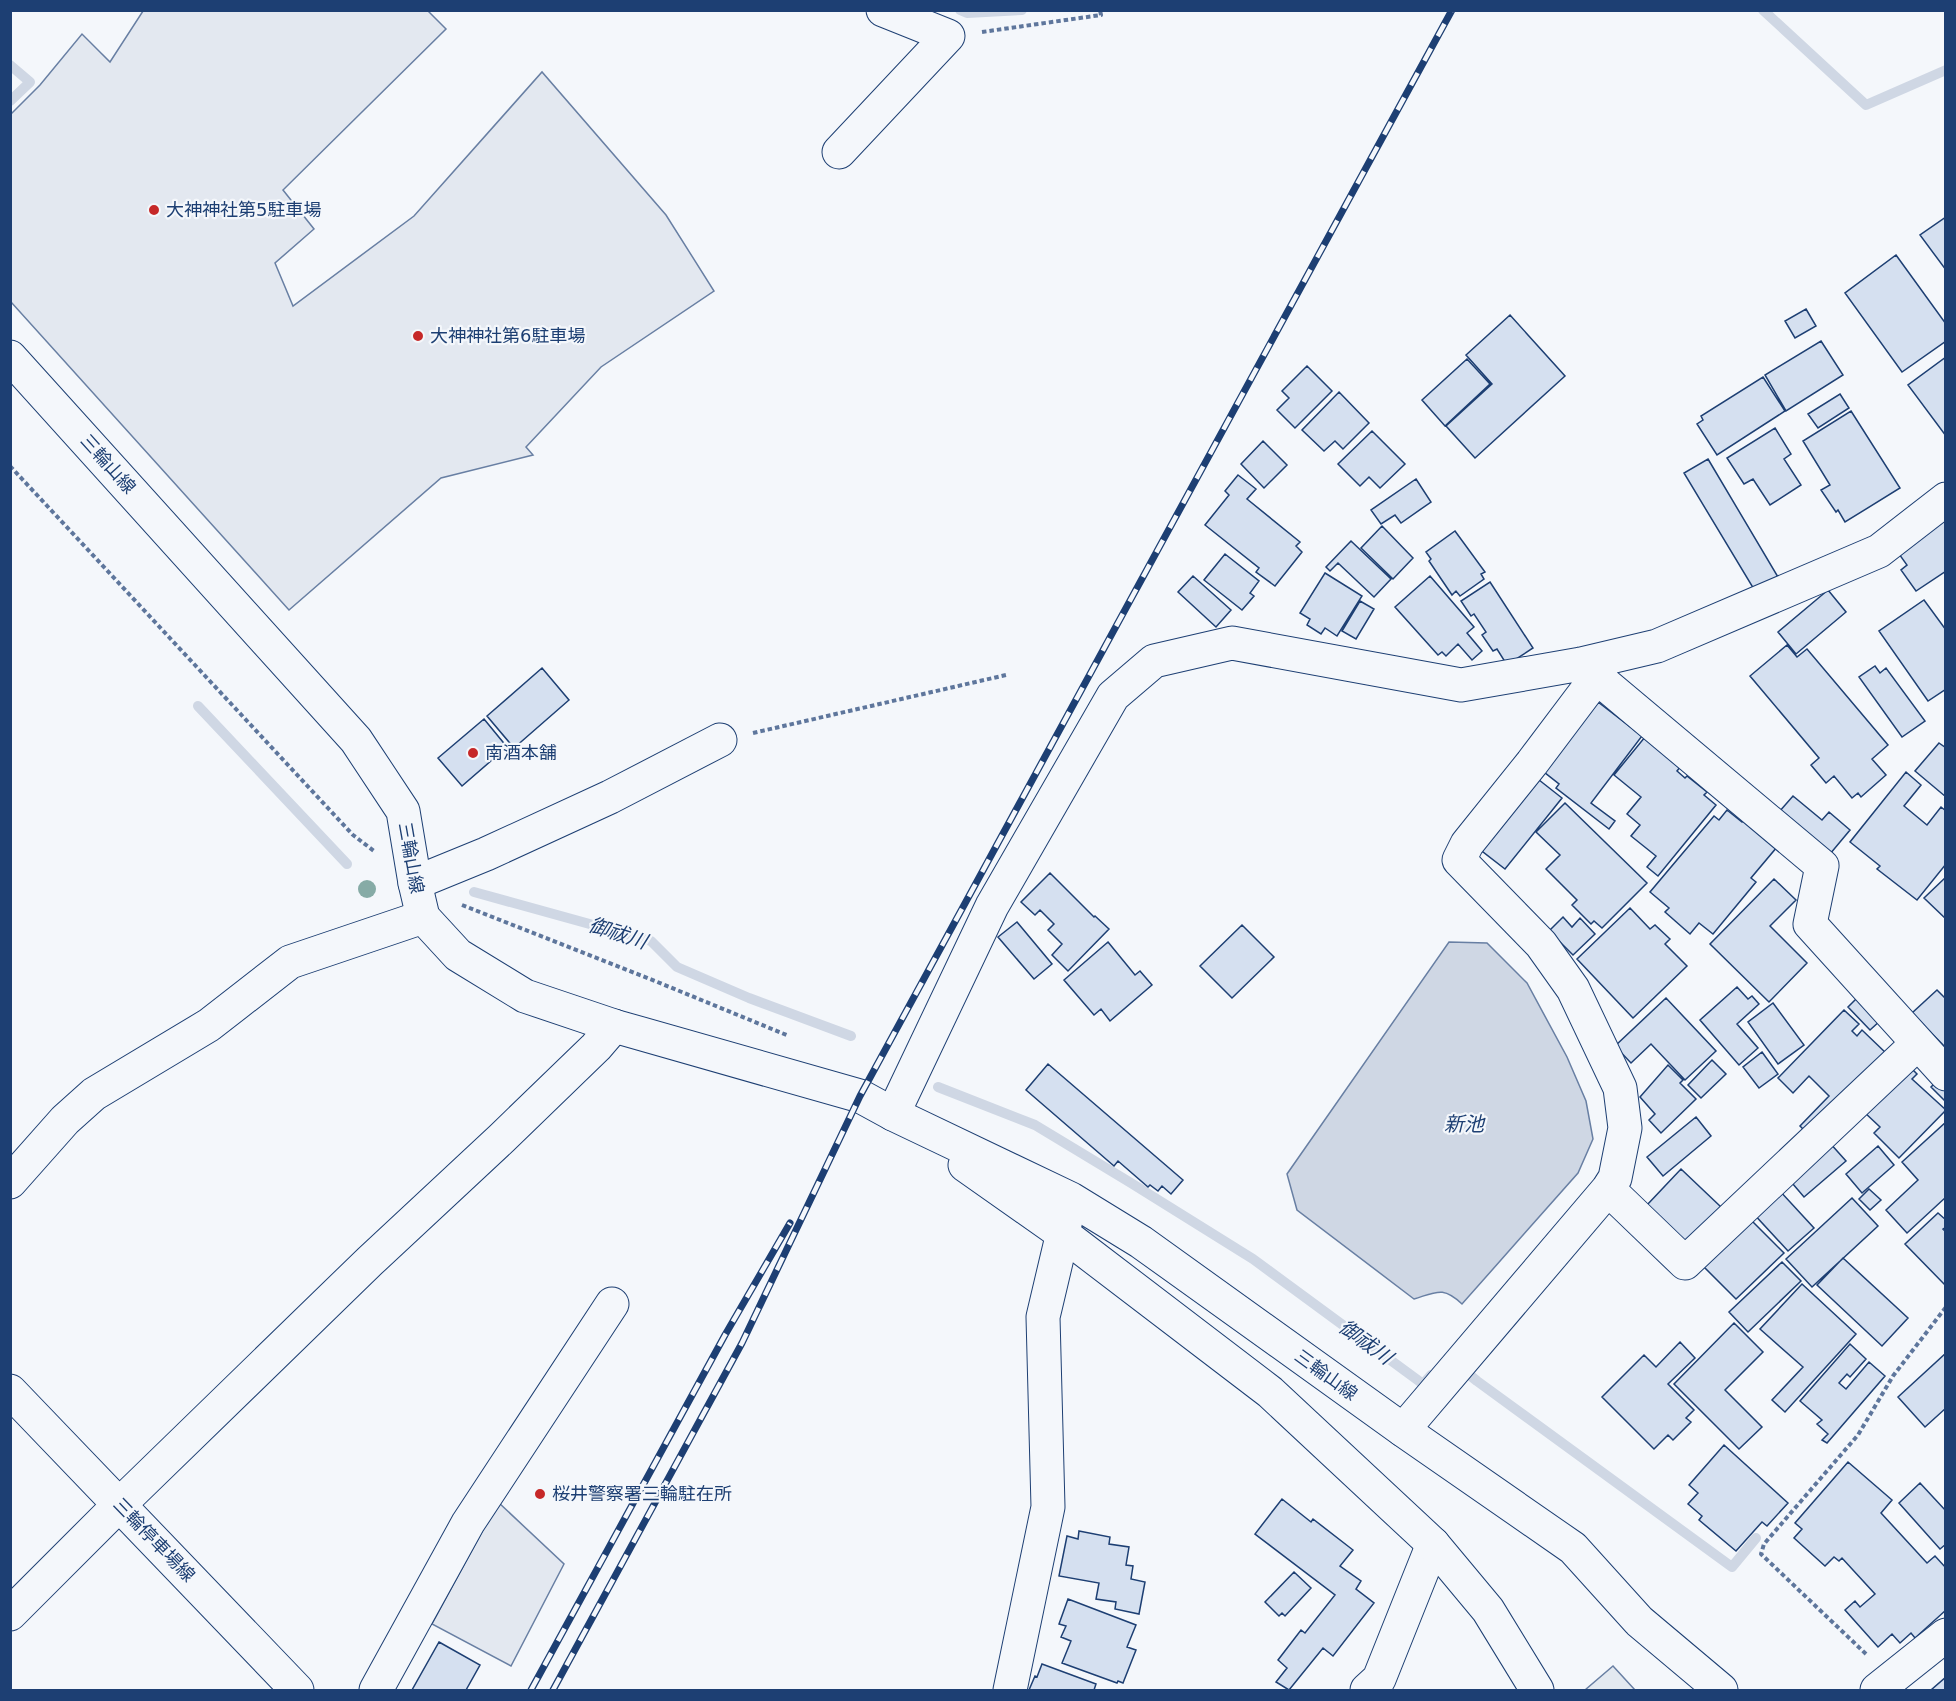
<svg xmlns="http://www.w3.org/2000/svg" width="1956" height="1701" viewBox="0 0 1956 1701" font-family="'DejaVu Sans','Noto Sans JP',sans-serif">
<rect width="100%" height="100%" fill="#f4f7fb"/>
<path fill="#e3e9f0" stroke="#687fa3" stroke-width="1.5" d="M1613 1666 1635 1690H1585Z"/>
<path fill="#e3e8f0" stroke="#687fa3" stroke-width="1.5" d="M143 11H428L446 29 283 190 314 229 275 263 293 306 414 216 542 72 666 215 714 291 601 367 526 447 533 455 441 478 289 610 11 302V114L40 85 82 34 110 62Z
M498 1502 564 1564 511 1666 432 1624Z"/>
<path fill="#cfd7e4" stroke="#687fa3" stroke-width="1.5" d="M1449 942 1487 943 1527 983 1567 1057 1586 1101 1593 1139 1578 1173 1462 1304C1443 1286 1437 1292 1414 1299L1297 1210 1287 1174Z"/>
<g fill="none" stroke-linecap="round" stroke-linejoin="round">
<path stroke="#cfd7e4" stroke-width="10" d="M960 10 967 13 1022 10
M1763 10 1866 105 1946 70
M10 65 30 82 10 101
M198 706 347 864
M474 892 651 941 677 967 749 998 851 1036
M938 1087 1035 1125 1131 1183 1253 1259 1423 1384 1431 1375
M1461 1368 1477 1381 1732 1567 1756 1538"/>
</g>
<path fill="#d5e0f0" stroke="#1d3f73" stroke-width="1.5" d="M1946 217V270L1920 235Z
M1896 255 1946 324V341L1902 372 1845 293Z
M1806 309 1816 326 1795 338 1785 321Z
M1510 315 1565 376 1475 458 1446 426 1492 384 1466 355Z
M1821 341 1843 375 1786 411 1765 375Z
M1946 357V436L1908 385Z
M1467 359 1490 384 1445 426 1422 400Z
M1307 366 1332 391 1295 428 1277 410 1289 398 1282 391Z
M1763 377 1785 411 1717 455 1697 424 1703 420 1701 416Z
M1339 392 1369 423 1343 449 1335 441 1324 451 1302 430Z
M1840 394 1849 408 1818 428 1808 414Z
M1851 411 1900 488 1845 522 1838 510 1836 512 1821 490 1830 485 1803 441Z
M1775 428 1791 454 1784 459 1801 485 1770 505 1753 479 1744 484 1727 458Z
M1372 431 1405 464 1380 488 1369 477 1360 486 1338 464Z
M1263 441 1287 465 1264 488 1241 464Z
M1708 459 1778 577 1755 591 1684 473Z
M1238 475 1256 489 1247 499 1300 542 1296 546 1302 552 1275 586 1256 572 1259 568 1205 525 1229 495 1225 491Z
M1416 479 1431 502 1401 523 1395 515 1381 524 1371 510Z
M1946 510V571L1916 591 1901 570 1907 565 1894 547Z
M1382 526 1413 558 1393 579 1361 548Z
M1455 531 1485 572 1481 574 1484 579 1460 596 1456 591 1452 595 1429 561 1431 559 1426 552Z
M1351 541 1391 579 1374 597 1338 563 1330 571 1326 567Z
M1225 554 1259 581 1250 593 1254 596 1242 610 1204 580Z
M1325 573 1362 596 1337 636 1325 628 1321 634 1307 625 1310 619 1300 613Z
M1193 576 1231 610 1216 627 1178 592Z
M1430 576 1474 627 1467 633 1482 651 1472 660 1458 644 1446 656 1442 652 1438 655 1395 607Z
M1490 582 1533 648 1507 665 1497 649 1493 651 1482 635 1486 632 1474 614 1471 616 1461 601Z
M1828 590 1846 612 1796 654 1778 632Z
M1924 600 1946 630V689L1928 701 1879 631Z
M1360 601 1374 609 1356 639 1342 631Z
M1787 645 1797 657 1807 649 1888 745 1872 759 1886 775 1861 797 1858 793 1852 798 1834 776 1826 783 1811 765 1819 758 1750 676Z
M1875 666 1880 673 1886 668 1925 721 1902 737 1859 677Z
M542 668 569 700 514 748 487 716Z
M1598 702 1642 736 1591 803 1615 821 1609 829 1556 788 1559 784 1544 772Z
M484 719 507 747 462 786 438 758Z
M1645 737 1681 766 1677 771 1685 778 1687 776 1707 792 1704 795 1716 805 1658 876 1647 867 1656 856 1631 836 1640 825 1627 814 1641 797 1614 775Z
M1939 743 1946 748V797L1915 771Z
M1906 772 1921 785 1904 806 1927 825 1941 807 1946 811V864L1917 900 1877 869 1880 866 1850 842Z
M1534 776 1562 798 1505 869 1478 848Z
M1793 796 1822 820 1829 812 1850 830 1830 854 1779 812Z
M1565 803 1647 883 1602 928 1594 921 1591 924 1572 905 1577 900 1546 869 1560 855 1536 832Z
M1727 810 1742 822 1744 820 1777 847 1751 878 1756 882 1713 934 1699 923 1690 934 1665 912 1669 908 1650 892 1714 816 1719 820Z
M1050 873 1094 917 1095 916 1109 929 1068 971 1052 955 1062 944 1048 930 1054 924 1040 910 1035 915 1021 902Z
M1946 877V919L1924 898Z
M1774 879 1796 900 1770 926 1807 963 1769 1002 1710 944Z
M1630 908 1650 929 1655 925 1670 939 1665 944 1687 966 1633 1018 1577 959Z
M1563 917 1572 927 1580 918 1595 934 1573 955 1549 931Z
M1017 922 1052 964 1034 979 998 937Z
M1242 925 1274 957 1232 998 1200 966Z
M1108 942 1135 975 1140 971 1152 985 1110 1021 1101 1009 1094 1015 1064 980Z
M1737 987 1748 999 1752 996 1759 1004 1737 1024 1758 1048 1739 1065 1700 1020Z
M1937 990 1946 999V1048L1912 1013Z
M1859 996 1881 1020 1870 1030 1848 1007Z
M1666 998 1716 1051 1685 1080 1651 1044 1631 1063 1615 1046Z
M1773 1003 1804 1045 1778 1064 1748 1022Z
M1844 1010 1859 1024 1852 1031 1857 1036 1862 1030 1888 1055 1811 1137 1800 1126 1829 1096 1809 1076 1793 1093 1778 1078Z
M1762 1052 1778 1074 1759 1088 1743 1067Z
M1712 1060 1726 1074 1701 1098 1688 1085Z
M1048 1064 1183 1180 1171 1194 1162 1186 1158 1191 1150 1185 1148 1187 1118 1161 1114 1166 1026 1090Z
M1907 1064 1917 1074 1912 1079 1946 1110 1899 1158 1874 1133 1880 1127 1863 1111Z
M1668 1065 1683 1080 1680 1083 1696 1099 1661 1133 1649 1120 1655 1114 1640 1097Z
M1937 1081 1946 1089V1102L1931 1087Z
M1696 1117 1711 1136 1663 1176 1647 1157Z
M1946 1122V1197L1907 1233 1886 1210 1918 1180 1902 1162Z
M1829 1142 1846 1161 1804 1197 1787 1177Z
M1878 1146 1894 1165 1862 1193 1846 1174Z
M1681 1169 1721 1207 1687 1243 1647 1205Z
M1778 1189 1814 1228 1788 1251 1752 1212Z
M1869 1189 1881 1200 1870 1210 1859 1199Z
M1852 1198 1878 1226 1812 1287 1786 1259Z
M1938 1213 1946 1220V1227L1943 1229 1946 1232 1945 1285 1905 1244Z
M1752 1221 1784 1253 1736 1299 1704 1267Z
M1843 1258 1908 1318 1882 1346 1817 1285Z
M1782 1262 1801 1281 1748 1332 1729 1312Z
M1802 1284 1856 1334 1785 1412 1772 1400 1803 1367 1760 1329Z
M1734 1323 1763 1352 1725 1390 1762 1427 1739 1449 1674 1384Z
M1680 1342 1695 1358 1668 1384 1694 1410 1686 1418 1691 1422 1673 1440 1668 1435 1654 1449 1602 1397 1644 1355 1656 1367Z
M1850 1344 1866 1359 1850 1377 1847 1374 1839 1383 1846 1389 1869 1362 1885 1376 1827 1443 1822 1440 1828 1434 1817 1424 1822 1420 1800 1401Z
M1946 1353V1408L1925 1427 1898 1397Z
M1724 1445 1788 1503 1767 1526 1762 1522 1736 1551 1699 1520 1702 1516 1688 1504 1698 1493 1689 1485Z
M1848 1462 1892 1500 1881 1513 1927 1563 1935 1556 1946 1568V1610L1915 1638 1911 1633 1900 1643 1892 1634 1878 1647 1845 1610 1855 1601 1860 1607 1875 1594 1842 1558 1839 1561 1834 1557 1825 1566 1794 1538 1802 1529 1795 1523Z
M1920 1483 1946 1511V1544L1940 1549 1899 1503Z
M1282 1499 1311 1522 1313 1519 1353 1550 1340 1566 1361 1581 1356 1589 1374 1603 1333 1656 1323 1648 1289 1690 1276 1682 1287 1668 1278 1660 1301 1630 1305 1633 1335 1595 1255 1534Z
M1079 1531 1110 1537 1109 1544 1129 1547 1126 1565 1133 1566 1131 1579 1145 1582 1139 1614 1115 1609 1116 1602 1096 1599 1099 1583 1059 1576 1067 1536 1078 1539Z
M1294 1572 1311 1588 1285 1616 1282 1613 1279 1616 1265 1602Z
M1068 1599 1136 1625 1127 1647 1136 1650 1123 1683 1118 1681 1117 1683 1062 1663 1071 1641 1061 1637 1066 1626 1059 1624Z
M439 1642 480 1665 466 1690H412Z
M1042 1664 1096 1684 1094 1690H1096H1029L1035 1676 1037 1677Z
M1946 1677V1690H1931Z"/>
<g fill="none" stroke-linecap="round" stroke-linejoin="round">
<g stroke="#1d3f73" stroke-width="35">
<path id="minor" d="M839 152 948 36 883 10
M1581 664 1822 866 1810 924 1946 1074
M415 883 486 854 610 797 720 740
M893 1114 992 906 1113 696 1154 661 1232 643 1461 685 1581 664 1657 646 1879 551 1946 499
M10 1182 65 1120 94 1094 209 1025 290 962 423 917
M1608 1189 1685 1263 1918 1043
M1403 1430 1608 1189 1615 1178 1625 1128 1620 1088 1573 989 1541 944 1459 860 1467 844 1532 763 1596 678
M10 1614 120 1504 370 1261 502 1138 596 1047 614 1026
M376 1690 468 1523 612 1304
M1010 1690 1048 1507 1043 1317 1069 1207
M1367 1690 1379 1679 1433 1544
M1877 1690 1946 1635"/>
</g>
<g stroke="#1d3f73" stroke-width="35">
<path id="major" d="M10 357 356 740 403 811 415 883 423 917 458 955 525 996 614 1026 860 1096 893 1114 1071 1199 1141 1242 1403 1430 1573 1548 1639 1621 1721 1690
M965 1165 1063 1234 1270 1392 1433 1544 1488 1610 1537 1690
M10 1391 297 1690"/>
</g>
<path stroke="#5e769c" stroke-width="4" stroke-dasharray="4.5 3" stroke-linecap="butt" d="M982 32 1101 15 1100 10
M10 466 353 835 374 851
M753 733 1006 675
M462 905 655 981 789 1036
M1866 1654 1761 1554 1764 1544 1858 1435 1893 1376 1946 1307"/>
<use href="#minor" stroke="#f4f7fb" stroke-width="33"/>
<use href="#major" stroke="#f4f7fb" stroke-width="33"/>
<g stroke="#1d3f73" stroke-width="7">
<path id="rail" d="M531 1690 725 1335 790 1223
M553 1690 742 1343 860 1096 1452 10"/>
</g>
<use href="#rail" stroke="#f4f7fb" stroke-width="4.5" stroke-dasharray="14" stroke-linecap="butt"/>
</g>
<circle fill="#86aba6" cx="367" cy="889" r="9"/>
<g fill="#c62828" stroke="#f4f7fb" stroke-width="2">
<circle cx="154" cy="210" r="6"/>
<circle cx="418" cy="336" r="6"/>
<circle cx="473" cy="753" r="6"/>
<circle cx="540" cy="1494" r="6"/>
</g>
<g text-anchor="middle" stroke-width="4.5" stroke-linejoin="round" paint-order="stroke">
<g font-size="18" fill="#1d3f73" stroke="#f4f7fb" text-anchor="start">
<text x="166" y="216">大神神社第5駐車場</text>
<text x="430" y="342">大神神社第6駐車場</text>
<text x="485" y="759">南酒本舗</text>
<text x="552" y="1500">桜井警察署三輪駐在所</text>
</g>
<g font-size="18" fill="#1d3f73" stroke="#f4f7fb">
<text transform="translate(108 464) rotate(48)" y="6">三輪山線</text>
<text transform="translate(411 858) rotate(80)" y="6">三輪山線</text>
<text transform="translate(1326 1375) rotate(36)" y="6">三輪山線</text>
<text transform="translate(154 1540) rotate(46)" y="6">三輪停車場線</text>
</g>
<g font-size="20" font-style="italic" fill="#1d3f73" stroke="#f4f7fb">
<text transform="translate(618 933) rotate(18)" y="7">御祓川</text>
<text x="1464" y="1131">新池</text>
<text transform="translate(1366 1342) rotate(36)" y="7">御祓川</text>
</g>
</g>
<rect width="1956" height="1701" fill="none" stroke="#1d3f73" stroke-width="24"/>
</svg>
